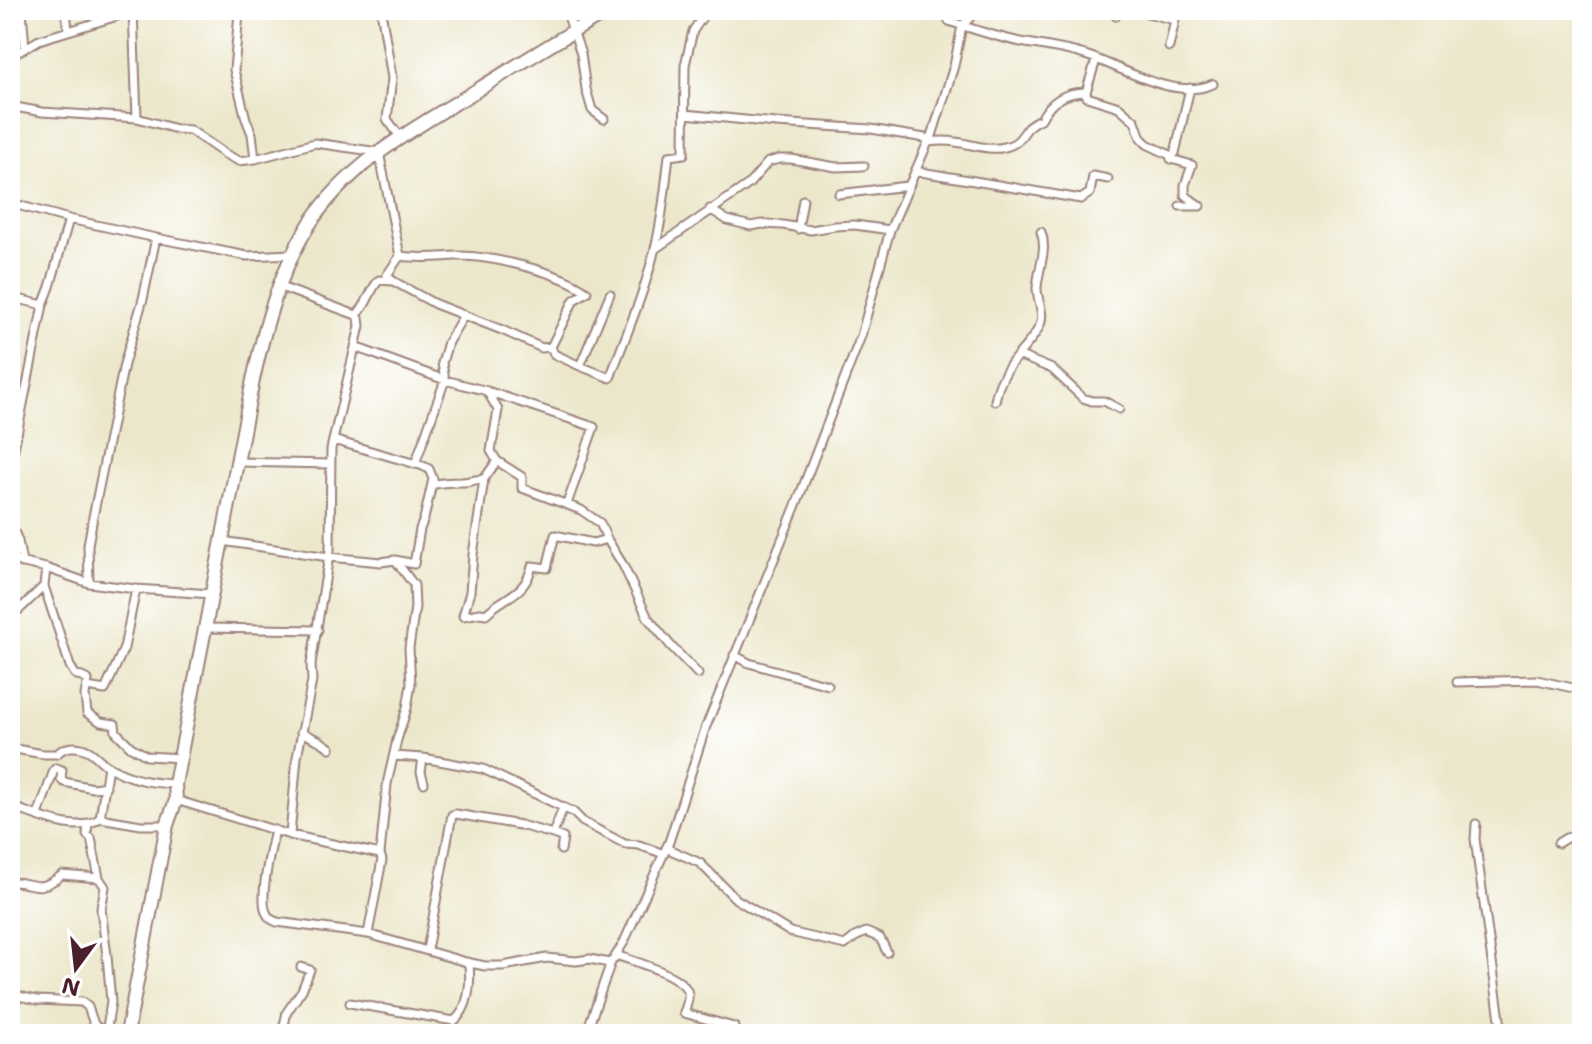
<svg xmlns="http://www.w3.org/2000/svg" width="1592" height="1044" viewBox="0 0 1592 1044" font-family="'Shantell Sans',sans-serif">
<rect width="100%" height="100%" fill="#fff"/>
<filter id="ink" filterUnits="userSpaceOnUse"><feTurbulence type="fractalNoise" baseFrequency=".0125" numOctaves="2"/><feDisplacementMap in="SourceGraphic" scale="16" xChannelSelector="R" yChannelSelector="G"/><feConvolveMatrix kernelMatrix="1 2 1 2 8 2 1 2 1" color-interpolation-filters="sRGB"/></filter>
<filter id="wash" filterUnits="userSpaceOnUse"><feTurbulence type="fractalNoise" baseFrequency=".006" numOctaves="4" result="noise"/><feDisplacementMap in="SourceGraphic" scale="32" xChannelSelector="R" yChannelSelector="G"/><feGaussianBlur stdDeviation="1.8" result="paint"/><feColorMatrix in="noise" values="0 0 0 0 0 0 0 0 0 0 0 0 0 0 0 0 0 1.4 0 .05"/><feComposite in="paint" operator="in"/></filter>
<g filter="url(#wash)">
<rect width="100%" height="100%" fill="#ece7cb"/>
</g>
<g filter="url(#ink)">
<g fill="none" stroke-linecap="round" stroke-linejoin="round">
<g stroke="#9b837b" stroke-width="11">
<path id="minor" d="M22 10 25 48
M66 10 68 30
M133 10 137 118
M254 10V14L239 13 234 70 246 119 252 134 255 159
M381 10 392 78 387 119 401 138
M566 10 581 54 586 89 592 110 604 119
M944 10 949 21C972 29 996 37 1021 42 1043 46 1067 49 1088 56 1124 68 1175 101 1213 84
M1135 10 1175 20 1169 47
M1116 16 1119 10
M10 57 39 40 137 10
M1086 92 1096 60
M10 106 42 112 137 118 176 129 190 130 225 154 239 161 255 159 315 143 379 152 400 256C421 259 436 257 456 256 489 255 561 272 587 292L574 300 551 347 542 348 502 330 435 304 393 281 379 280C369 291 367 307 356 315
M685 114 776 123 871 129 931 139
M928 142C937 141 946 140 955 142 975 144 993 154 1013 144 1026 137 1024 124 1041 119 1051 100 1066 92 1086 92L1087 97 1119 107 1135 121 1141 138 1147 144 1172 156 1175 153 1190 88
M1170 156 1171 159 1192 165 1185 185V195L1200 206H1180
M915 171 1081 199 1090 193 1093 176 1108 179
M839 194 907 186
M10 203 69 219 156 238 247 256 293 254
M710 209 727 220 751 226 762 224 783 225 811 230 835 226 855 225 890 230
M798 229 803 200
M655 249 749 184 768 162 779 159H791L836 167 864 166
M393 281 387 275 400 256
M278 286 356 315 359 318 360 326 331 449 330 550 311 664 312 681 297 757 290 835
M10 297 43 305
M355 347 445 380 487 391 498 410 491 451 497 461 522 477V488L581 510 600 523 607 539 623 565 648 618 671 646 698 674
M551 347 554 354 580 366 610 294
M1018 355C1025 347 1036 335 1040 325 1045 312 1037 301 1037 288 1038 269 1048 250 1041 232
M580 366 610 378C626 335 645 292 655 248 663 218 665 187 669 156L684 154 685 65 693 31 703 16 701 10
M487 391 594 427 567 504
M995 401C998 384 1006 369 1018 355L1052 369 1083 398 1092 401H1104L1119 409
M237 462 331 464
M415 464 445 380 442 363 448 342 464 315
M10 469 43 305 50 287 69 219
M484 479 473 555 470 592 463 616 480 613 486 614C505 595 525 596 532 566L547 568 555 535 593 543 607 539
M432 485C442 482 451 482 462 482 470 482 476 479 484 479L497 461
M10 521 18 541 22 563
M222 541 329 557 381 562 395 560 414 564 420 529 424 519 433 479 429 469 423 466 333 440
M10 560 46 568 89 583 136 589 212 594
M89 583 88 545 93 517 124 364 143 299 156 238
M44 586 70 666 75 674 88 680 85 695 87 713 101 722 115 724 116 732 131 747 147 756 181 758
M10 616 20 609 44 586 46 568
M206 628 318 630
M734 655 749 663 828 685
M1457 682 1537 680 1582 690
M87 687 105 690 106 688 124 648 136 589
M301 732 320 741 330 748
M10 748 43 754H57C64 746 77 745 87 750 94 753 100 761 107 766 130 779 149 783 175 784
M394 756 423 758
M424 783 421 772 423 758 483 769 573 812 583 822 625 844 639 845 664 854
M176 800 290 835 380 854 382 860 368 934
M10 806C35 814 77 836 100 818L141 825H167
M38 815 54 770 56 768 62 770 61 779 64 782 93 788 106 786
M100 818 108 766
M88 823 87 835 91 838 99 878 105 887 101 909 107 956 111 1002 106 1034
M1476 824 1475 839 1502 1034
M275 830C271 848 258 900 267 914 270 920 271 919 277 922L368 934 466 962 469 965C471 984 469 1009 454 1021L350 1003
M553 834 563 808
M1558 843 1566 838 1582 834
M666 848 700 863 736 899 790 932 845 945 855 937 866 932 880 938 887 952
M380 854 387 784 397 740 407 708 411 684 409 648 415 607 414 585 395 560
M10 882C34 881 36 895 62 875L99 878
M427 950 452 815 456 814 520 825 553 834 563 838 561 850
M616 955C632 961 686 975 688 994 689 999 686 1007 684 1013L734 1027 733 1034
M466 962 485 966H503L547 958 576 961 590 959 609 963 613 960 624 942 669 842 705 729 796 505 861 336 890 230 928 142 931 139 954 66 962 26 977 10
M10 994 37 1000 82 1002 88 1007 94 1024 105 1034
M282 1034 287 1012 302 990 310 970 301 967
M586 1034 611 962"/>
</g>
<g stroke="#9b837b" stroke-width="16">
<path id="trunk" d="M127 1034 167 825 176 800 175 784 253 380C265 326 279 272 309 225 348 164 413 129 474 92 519 64 564 36 610 10"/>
</g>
<use href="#minor" stroke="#fff" stroke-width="7"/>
<use href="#trunk" stroke="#fff" stroke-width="12"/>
</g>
</g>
<rect width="1592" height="1044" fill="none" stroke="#fff" stroke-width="40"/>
<g transform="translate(76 968) rotate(195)" stroke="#ffffff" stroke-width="6" paint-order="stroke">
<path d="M0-6L14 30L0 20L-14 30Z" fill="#4a1f2b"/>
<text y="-12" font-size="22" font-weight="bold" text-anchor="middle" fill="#4a1f2b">N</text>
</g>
</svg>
